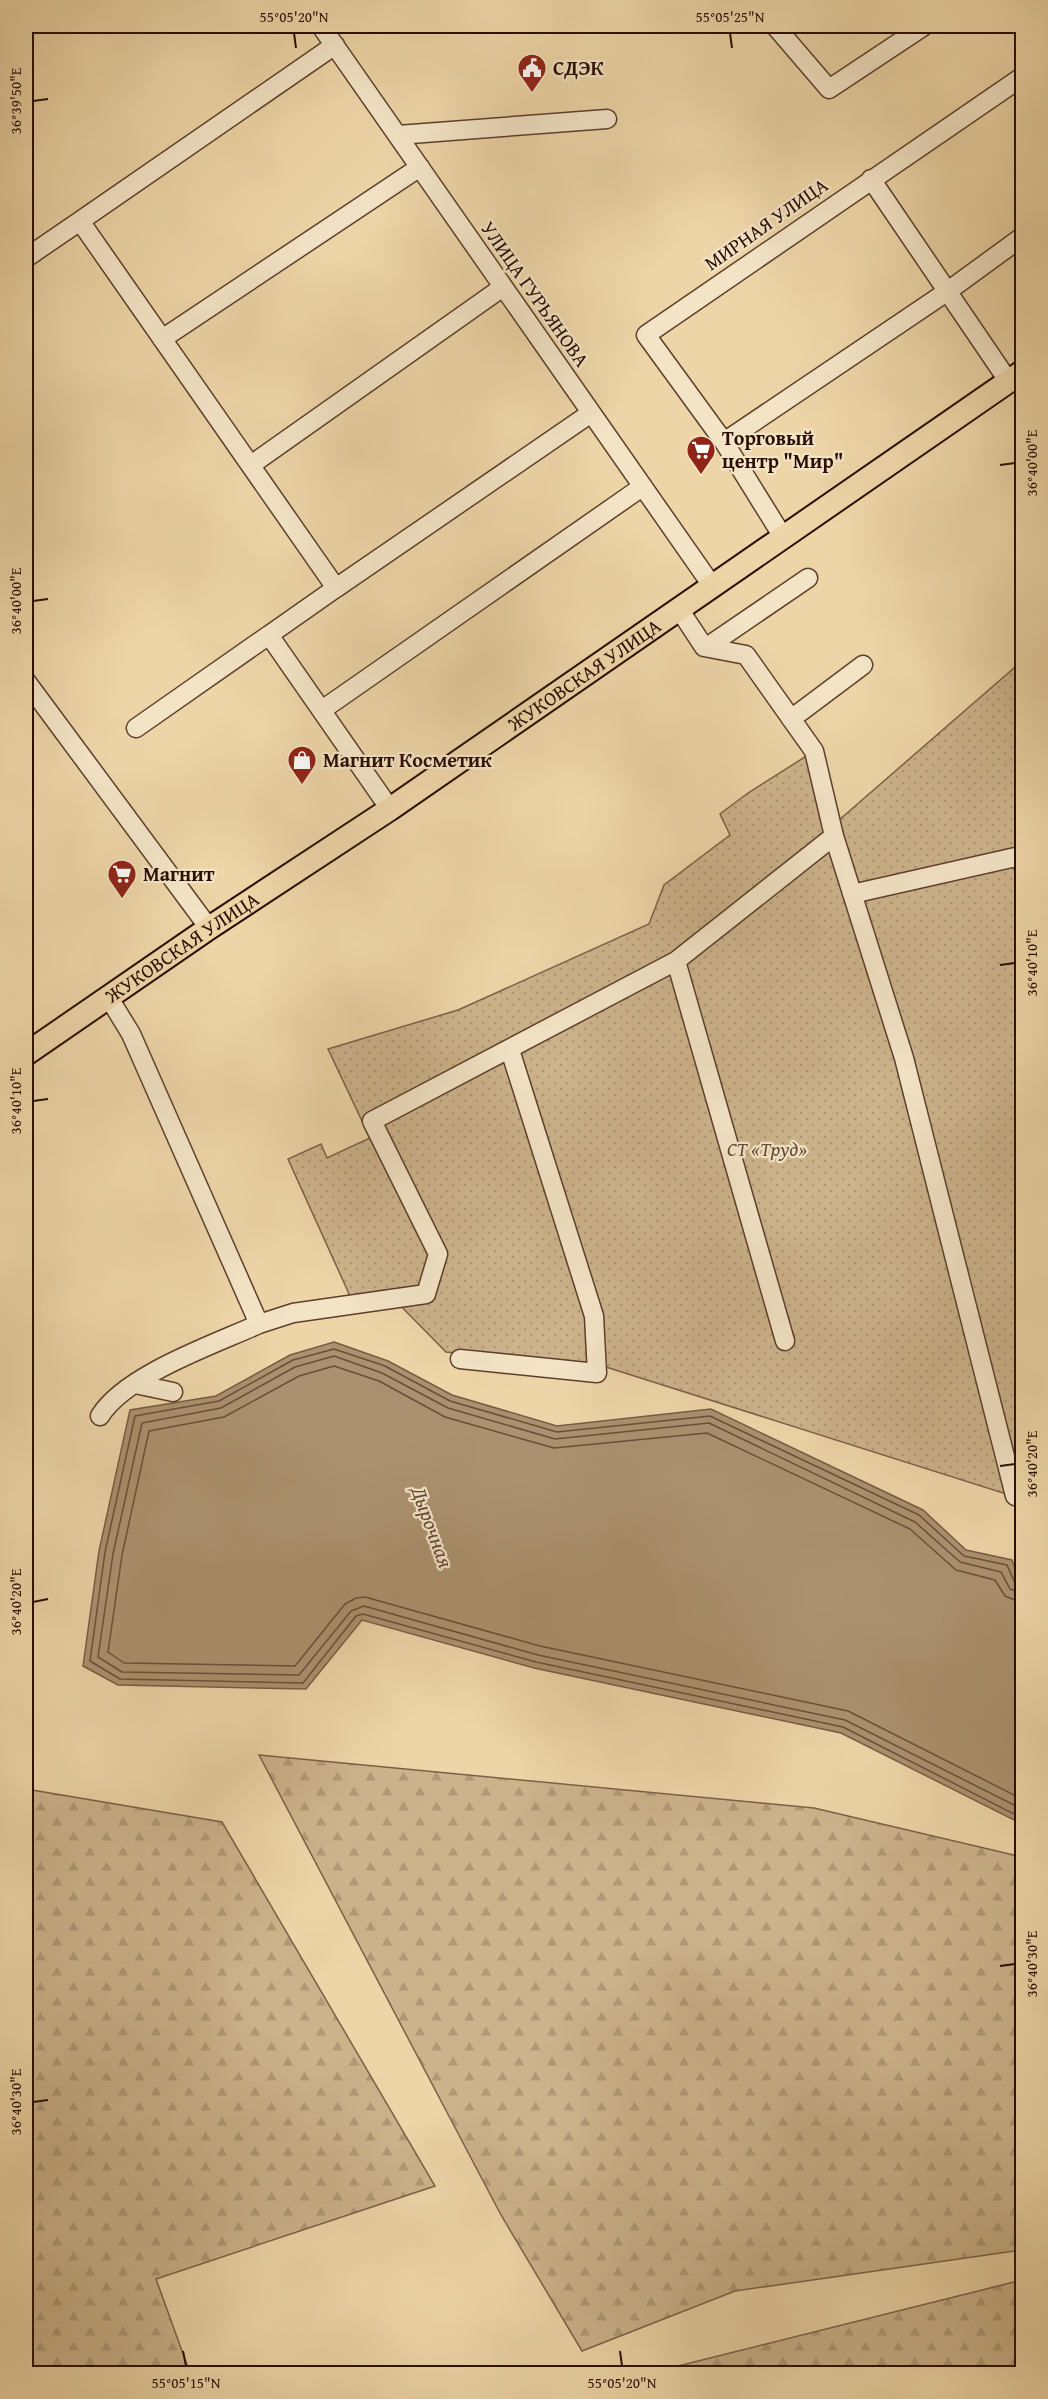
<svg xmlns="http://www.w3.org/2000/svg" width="1048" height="2399" viewBox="0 0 1048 2399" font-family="'Gentium Book Plus',serif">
<defs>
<pattern id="grass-dots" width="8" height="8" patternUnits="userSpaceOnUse" patternTransform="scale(1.5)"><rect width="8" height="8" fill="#ccb38b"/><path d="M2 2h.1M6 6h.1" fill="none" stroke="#af9976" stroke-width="1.8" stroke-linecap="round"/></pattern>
<pattern id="forest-firs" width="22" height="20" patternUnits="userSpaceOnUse" patternTransform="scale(1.5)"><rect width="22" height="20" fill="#ccb38b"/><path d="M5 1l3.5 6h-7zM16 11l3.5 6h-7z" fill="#af9976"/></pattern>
</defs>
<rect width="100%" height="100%" fill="#edd5a7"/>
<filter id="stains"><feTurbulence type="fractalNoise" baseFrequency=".00333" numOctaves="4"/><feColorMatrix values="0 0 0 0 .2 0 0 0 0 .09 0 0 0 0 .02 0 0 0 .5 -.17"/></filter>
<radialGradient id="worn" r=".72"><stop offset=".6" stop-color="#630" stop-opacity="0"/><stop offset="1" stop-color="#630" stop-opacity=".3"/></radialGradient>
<path fill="url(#grass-dots)" stroke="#7b6047" stroke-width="1.5" d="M1022 661V1499L606 1367 446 1352 385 1290 350 1296 288 1159 321 1144 327 1158 370 1138 328 1049 458 1010 649 924 664 885 730 835 720 814 748 793 808 755 831 827Z"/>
<path fill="url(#forest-firs)" stroke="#7b6047" stroke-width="1.5" d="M259 1755 814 1808 1022 1857V2250L735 2291 582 2351 501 2215Z
M26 1789 222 1822 435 2186 156 2279 190 2373H26Z
M1022 2280V2373H650Z"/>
<path fill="#ab916f" stroke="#775c44" stroke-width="1.5" d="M334 1342 388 1361 452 1395 557 1426 711 1409 923 1510 966 1550 1012 1560 1022 1586V1824L841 1733 534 1668 362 1620 306 1689 118 1685 83 1666 99 1551 130 1410 216 1396 290 1355Z"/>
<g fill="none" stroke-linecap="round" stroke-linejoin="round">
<path stroke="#6a4f39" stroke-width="1.5" d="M1022 1586 1015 1583 1007 1565 964 1556 919 1515 710 1416 557 1432 450 1401 385 1366 334 1349 293 1360 219 1401 135 1416 105 1552 90 1661 120 1679 303 1683 356 1616 363 1614 536 1662 843 1727 1022 1818
M1022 1593 1010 1589 1001 1572 960 1562 915 1522 709 1423 555 1439 448 1408 382 1373 334 1356 295 1367 221 1408 142 1423 113 1554 98 1657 122 1672 299 1675 351 1611 364 1606 538 1655 845 1720 1022 1809
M1022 1603 1005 1596 995 1580 956 1570 910 1529 707 1433 554 1448 445 1417 379 1381 334 1366 299 1376 224 1417 149 1431 122 1555 108 1652 124 1663 295 1666 345 1604 356 1598 365 1597 540 1646 848 1711 1022 1799"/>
<path stroke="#775c44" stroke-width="5" d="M26 1541H31"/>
<g stroke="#5b3f2c" stroke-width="21">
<path id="minor" d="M321 26 713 587
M775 26 829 89 924 26
M335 45 80 221 336 588 269 635 390 809
M398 135 607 119
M871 179 1009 382
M26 258 80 221
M162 339 420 167
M724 442 948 291 1022 237
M251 465 503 287
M783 537 724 442 646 335 1022 77
M336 588 591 413
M679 609 704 647 746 655 814 751 834 836 904 1058 1015 1496
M707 647 808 578
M26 681 209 928
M322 710 642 487
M791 719 863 665
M136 728 269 635
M852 894 1020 856 1022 864
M676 961 785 1341
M109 998 131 1034 259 1324 293 1313 426 1294 438 1254 372 1121 676 961 834 836
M460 1359 597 1373 594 1316 510 1050
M135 1384 173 1392
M100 1416C125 1375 215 1344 259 1324"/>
</g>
<g stroke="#2a0d03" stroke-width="26">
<g id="major">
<path id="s1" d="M26 1054 209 928 390 809 1022 372"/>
</g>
</g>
<use href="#minor" stroke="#f3e4c6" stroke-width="18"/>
<use href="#major" stroke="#edd5a7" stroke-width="22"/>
</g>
<path fill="none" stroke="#2a0d03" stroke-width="2" d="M294 33 296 48M730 33 732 48M33 101 48 99M1000 465 1015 463M33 601 48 599M1000 965 1015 963M33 1101 48 1099M1000 1466 1015 1464M33 1602 48 1599M1000 1966 1015 1964M33 2102 48 2100M183 2351 186 2366M620 2351 622 2366"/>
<defs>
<g id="civic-pin" transform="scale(1.5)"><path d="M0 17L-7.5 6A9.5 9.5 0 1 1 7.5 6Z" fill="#8f2418" stroke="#f3e4c6"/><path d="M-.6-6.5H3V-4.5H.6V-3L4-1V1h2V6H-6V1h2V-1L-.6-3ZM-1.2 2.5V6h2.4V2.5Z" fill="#fff"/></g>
<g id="supermarket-pin" transform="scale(1.5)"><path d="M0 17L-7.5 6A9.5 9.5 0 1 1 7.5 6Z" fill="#8f2418" stroke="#f3e4c6"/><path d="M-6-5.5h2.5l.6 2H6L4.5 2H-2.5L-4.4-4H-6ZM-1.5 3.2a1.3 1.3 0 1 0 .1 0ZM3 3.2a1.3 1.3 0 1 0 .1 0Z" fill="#fff"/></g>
<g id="shop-pin" transform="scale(1.5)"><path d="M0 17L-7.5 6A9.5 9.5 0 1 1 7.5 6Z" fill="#8f2418" stroke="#f3e4c6"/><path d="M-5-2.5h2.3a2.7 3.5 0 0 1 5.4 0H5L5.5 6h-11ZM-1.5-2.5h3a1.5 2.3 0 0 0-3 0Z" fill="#fff"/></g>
</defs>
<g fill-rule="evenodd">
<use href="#civic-pin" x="532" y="68"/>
<use href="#supermarket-pin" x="701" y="450"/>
<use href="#shop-pin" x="302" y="760"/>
<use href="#supermarket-pin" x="122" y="874"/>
</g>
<g text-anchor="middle" stroke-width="4.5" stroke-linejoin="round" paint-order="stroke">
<g font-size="20" font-weight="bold" fill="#2a0d03" stroke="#f3e4c6" text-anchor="start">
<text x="553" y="75">СДЭК</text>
<text x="722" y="445">Торговый<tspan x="722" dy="23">центр "Мир"</tspan></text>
<text x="323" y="767">Магнит Косметик</text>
<text x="143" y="881">Магнит</text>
</g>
<g font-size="20" fill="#2a0d03" stroke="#f3e4c6">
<text transform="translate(766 224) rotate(-35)" y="7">МИРНАЯ УЛИЦА</text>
<text transform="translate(535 294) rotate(55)" y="7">УЛИЦА ГУРЬЯНОВА</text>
<text dy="7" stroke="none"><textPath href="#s1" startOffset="675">ЖУКОВСКАЯ УЛИЦА</textPath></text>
<text dy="7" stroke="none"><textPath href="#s1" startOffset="189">ЖУКОВСКАЯ УЛИЦА</textPath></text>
</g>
<g font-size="20" font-style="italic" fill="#634733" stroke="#f3e4c6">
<text x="767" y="1156">СТ «Труд»</text>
</g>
<g font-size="21" font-style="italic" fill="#644834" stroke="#f3e4c6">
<text transform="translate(432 1527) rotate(70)" y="7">Дырочная</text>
</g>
</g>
<rect width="1048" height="2399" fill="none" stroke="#edd5a7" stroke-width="66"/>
<rect x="33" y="33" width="982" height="2333" fill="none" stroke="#2a0d03" stroke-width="2"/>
<g font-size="15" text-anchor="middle" fill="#2a0d03">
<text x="294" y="22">55°05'20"N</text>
<text x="730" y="22">55°05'25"N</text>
<text transform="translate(16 101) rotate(-90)" y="5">36°39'50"E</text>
<text transform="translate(1032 463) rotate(-90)" y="5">36°40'00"E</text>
<text transform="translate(16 601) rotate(-90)" y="5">36°40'00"E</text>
<text transform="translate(1032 963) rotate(-90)" y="5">36°40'10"E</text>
<text transform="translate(16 1101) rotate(-90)" y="5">36°40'10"E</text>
<text transform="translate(1032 1464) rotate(-90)" y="5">36°40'20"E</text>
<text transform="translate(16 1602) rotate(-90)" y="5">36°40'20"E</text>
<text transform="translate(1032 1964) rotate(-90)" y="5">36°40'30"E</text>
<text transform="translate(16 2102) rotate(-90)" y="5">36°40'30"E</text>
<text x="186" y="2388">55°05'15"N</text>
<text x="622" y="2388">55°05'20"N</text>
</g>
<rect width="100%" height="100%" filter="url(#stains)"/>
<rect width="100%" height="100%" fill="url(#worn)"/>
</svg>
